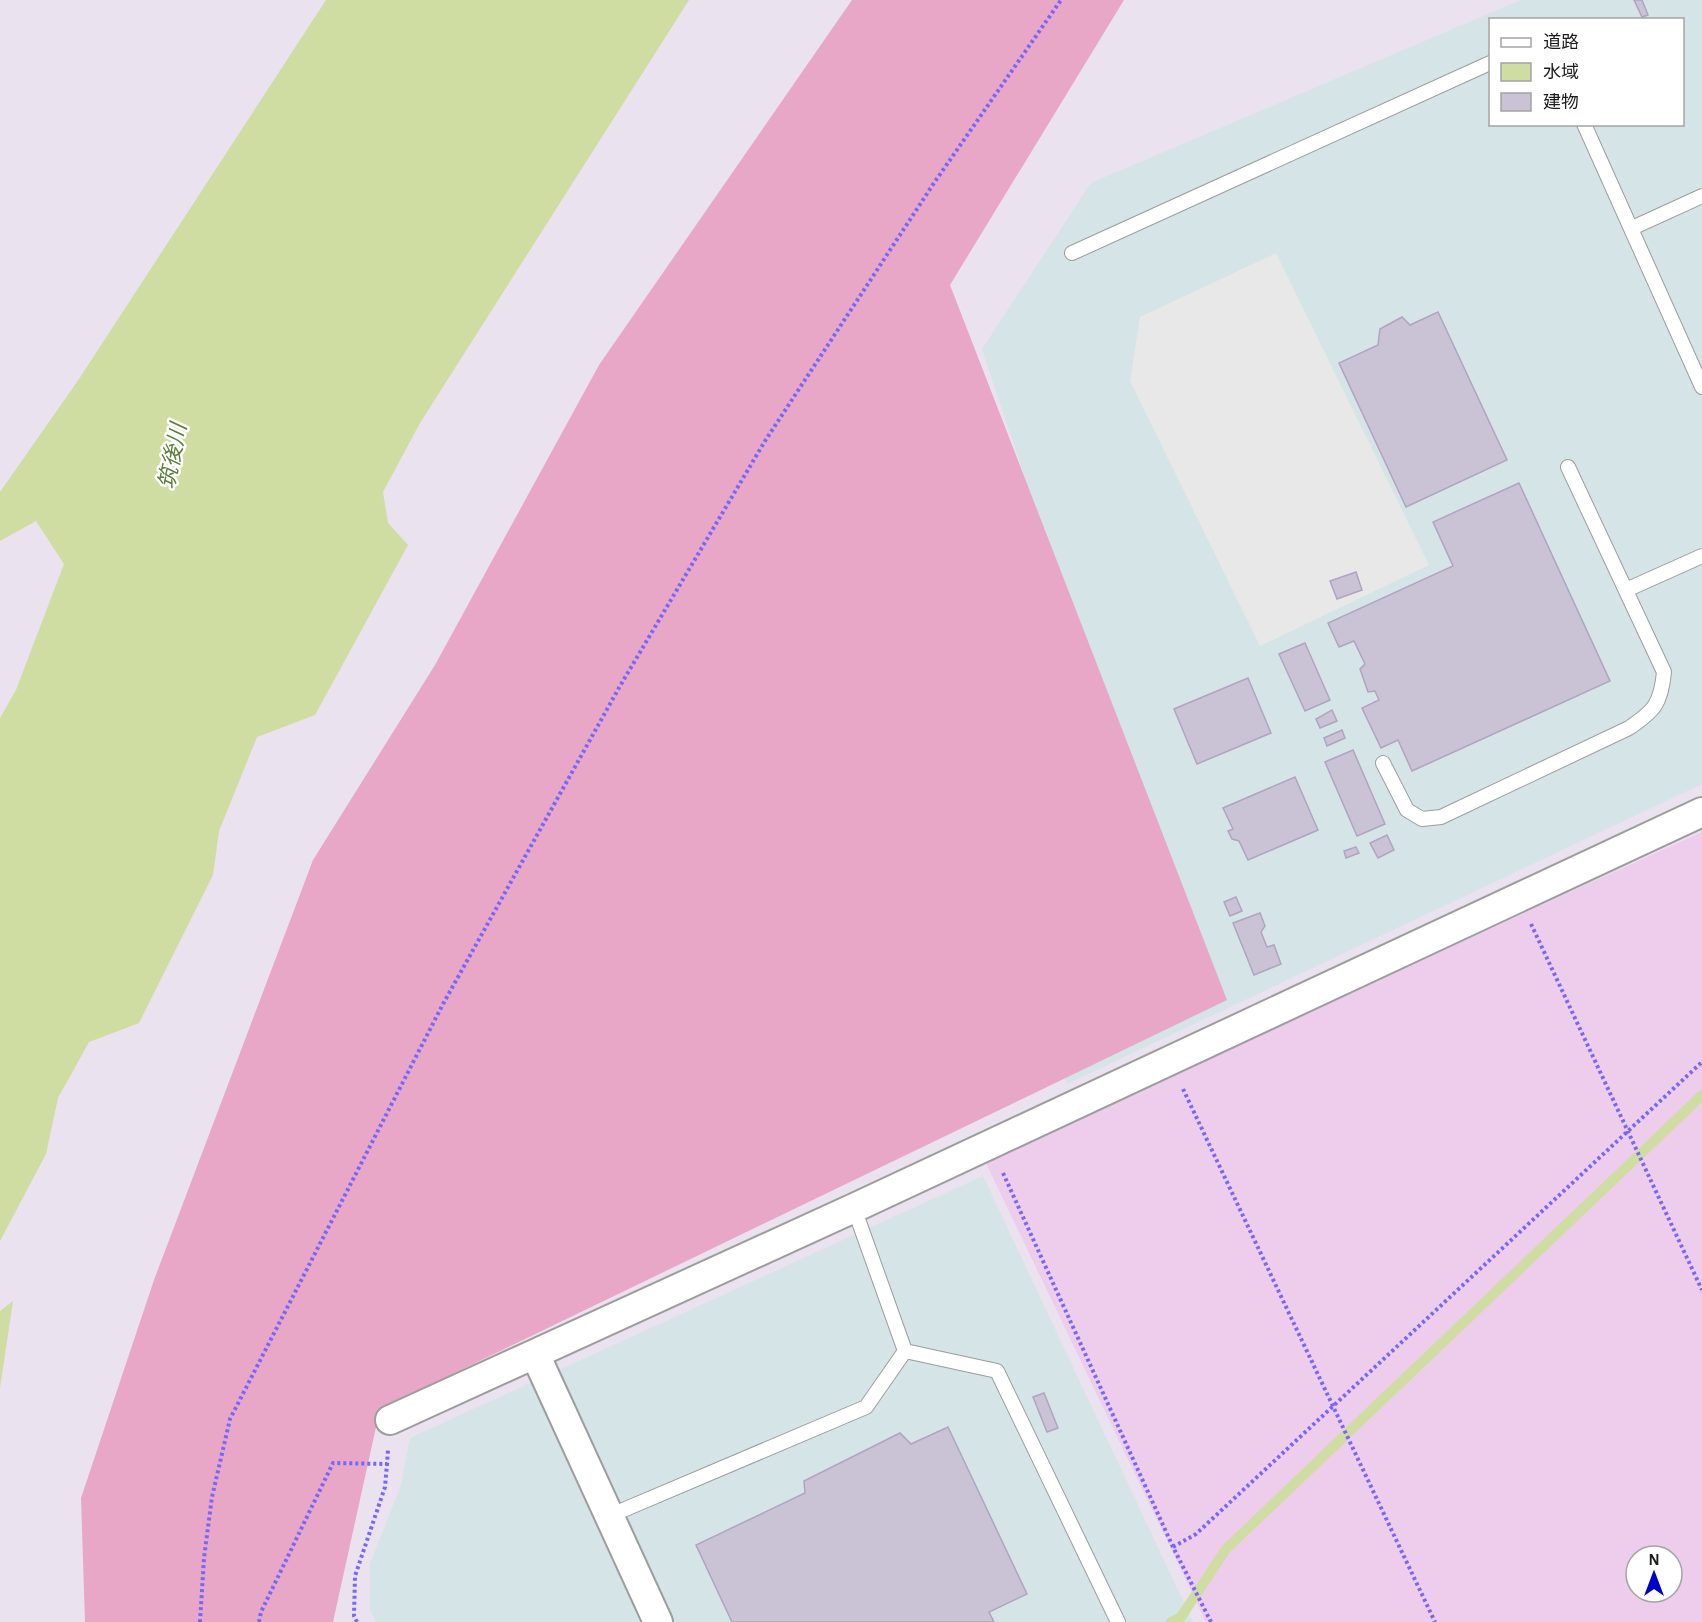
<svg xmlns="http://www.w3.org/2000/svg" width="1702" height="1622" viewBox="0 0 1702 1622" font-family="'Alegreya Sans','Noto Sans JP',sans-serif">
<rect width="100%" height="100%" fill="#eae2ee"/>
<path fill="#d4e4e7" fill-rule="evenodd" d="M1521 0H1702V784L1067 1084 918 721 1083 652 982 349 1091 183ZM1490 20H1682V124H1490Z
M983 1176 1193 1622H376L370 1610V1564L401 1485 410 1438Z"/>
<path fill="#edcdeb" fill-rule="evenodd" d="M1702 832V1622H1206L984 1159ZM1636 1556H1672V1592H1636Z"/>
<path fill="#e9a7c8" d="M852 0H1124L950 285 1227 1000 380 1409 333 1622H85L81 1498 154 1280 313 860 435 665 599 365Z"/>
<path fill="#e8e8e8" d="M1276 253 1429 565 1260 646 1130 381 1140 317Z"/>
<path fill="#cfdca2" d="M326 0H689L420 423 383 492 388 523 408 545 315 715 257 737 219 831 213 875 139 1023 89 1042 58 1098 46 1154 0 1241V718L16 690 64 564 36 521 0 541V492L79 379Z
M13 1301 0 1388V1311Z"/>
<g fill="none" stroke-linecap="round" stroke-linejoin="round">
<path stroke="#cfdca2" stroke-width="10" d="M1171 1622 1181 1617 1226 1549 1702 1095"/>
</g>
<path fill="#cac2d5" stroke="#b0a4c0" stroke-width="1.5" d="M1634 0H1642L1648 15 1642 17Z
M1438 312 1507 460 1406 507 1339 363 1378 345 1380 329 1402 317 1410 325Z
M1519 483 1610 681 1412 771 1398 740 1381 748 1362 708 1379 700 1375 691 1368 692 1360 669 1365 664 1354 641 1339 647 1328 623 1453 566 1433 522Z
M1356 572 1362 590 1337 599 1330 581Z
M1305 643 1330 700 1305 711 1279 654Z
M1248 678 1271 733 1197 764 1174 709Z
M1332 710 1337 721 1320 728 1316 719Z
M1342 730 1345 738 1327 746 1324 738Z
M1353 750 1385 824 1357 836 1325 762Z
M1295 777 1318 830 1248 860 1239 841 1232 839 1228 831 1233 829 1223 808Z
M1387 835 1394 850 1378 858 1370 843Z
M1356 847 1359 853 1346 858 1344 851Z
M1236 897 1242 911 1230 916 1224 902Z
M1260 913 1265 926 1261 932 1267 947 1274 945 1281 964 1254 975 1233 923Z
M1044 1393 1058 1428 1047 1432 1033 1397Z
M948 1427 1027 1594 989 1612 994 1622H732L696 1545 805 1493 804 1481 900 1433 911 1444Z"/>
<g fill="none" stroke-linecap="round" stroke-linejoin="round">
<g stroke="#9d9d9d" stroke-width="16">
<path id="service" d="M1584 124 1702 387
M1632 228 1702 196
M1072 253 1490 63
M1626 590 1702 556
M1383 763 1407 810 1422 819 1441 817 1629 728C1654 711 1661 704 1664 672L1568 467
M854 1208 905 1351 997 1371 1118 1622
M609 1516 866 1407 905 1351"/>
</g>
<g stroke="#9d9d9d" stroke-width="32">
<path id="minor" d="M535 1354 658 1622
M390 1420 854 1208 1702 812"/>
</g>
<path stroke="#7667fa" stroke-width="4" stroke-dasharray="3 3" stroke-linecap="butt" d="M1531 924 1702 1290
M1183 1089 1435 1622
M1003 1173 1173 1547 1211 1622
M1173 1547 1196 1534 1702 1062
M200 1622 204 1558 212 1497 230 1419 443 1004 620 686 765 441 934 183 1061 0
M259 1622 261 1612 333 1463 387 1464 388 1450
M357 1622 354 1616 355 1576 385 1487 387 1464"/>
<use href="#service" stroke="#fff" stroke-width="14"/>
<use href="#minor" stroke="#fff" stroke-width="28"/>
</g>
<g text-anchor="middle" stroke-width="5" stroke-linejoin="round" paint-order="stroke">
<g font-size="22" font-style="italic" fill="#5b7e38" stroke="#fff">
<text transform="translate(172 456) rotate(-79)" y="8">筑後川</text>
</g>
</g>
<rect x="1489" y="18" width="195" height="108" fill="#ffffff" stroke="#a4a4a4" stroke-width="1.5"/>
<rect x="1501" y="38" width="30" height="9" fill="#ffffff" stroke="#a4a4a4" stroke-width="1.5"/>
<text x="1543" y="48" font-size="18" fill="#1c1c1c">道路</text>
<rect x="1501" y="63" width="30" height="18" fill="#cfdca2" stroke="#a4a4a4" stroke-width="1.5"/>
<text x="1543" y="78" font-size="18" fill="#1c1c1c">水域</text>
<rect x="1501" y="93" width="30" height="18" fill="#cac2d5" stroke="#a4a4a4" stroke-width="1.5"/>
<text x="1543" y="108" font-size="18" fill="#1c1c1c">建物</text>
<g transform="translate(1654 1574)"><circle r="28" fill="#ffffff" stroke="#a4a4a4" stroke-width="1.5"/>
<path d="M0-4.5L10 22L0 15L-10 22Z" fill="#0000c9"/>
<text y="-9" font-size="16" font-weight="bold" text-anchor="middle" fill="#1c1c1c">N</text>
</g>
</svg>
